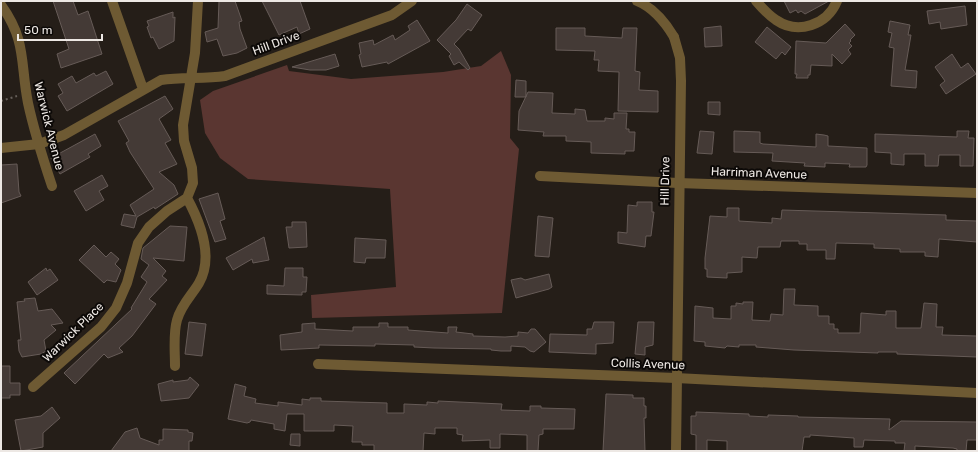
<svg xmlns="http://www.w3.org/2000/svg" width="978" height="452" viewBox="0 0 978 452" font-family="Rubik,sans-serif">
<rect width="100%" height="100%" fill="#251e18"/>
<path fill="#5a3631" d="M501 51 511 75 510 138 519 149 502 313 312 318 311 295 396 287 390 189 248 179 220 158 205 133 200 100 213 91 287 65 289 71 351 79 443 72 481 66Z"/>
<path fill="#443a36" stroke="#665b57" d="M53 1H73L78 15 88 11 102 54 61 68 57 54 69 49Z
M219 1H235L242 21 239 22 240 29 247 48 237 53 223 56 217 39 207 42 205 32 218 28Z
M262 1H300L310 29 299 34 297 27 279 35Z
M784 1H829L805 14 801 11 798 13 796 10 790 13Z
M467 4 482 15 471 31 468 29 454 44 459 49 470 68 468 70 459 62 454 65 449 56 451 54 437 40 456 20Z
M965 6 967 25 941 29 940 22 929 24 927 11Z
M173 12V18L175 17 174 41 159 49 153 37 151 38 147 27 149 26 147 21Z
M417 20 430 41 388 64 387 62 362 67 359 55 361 54 359 43 373 40 374 45 393 35 395 40 410 30 408 26Z
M890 21 910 25 908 35H911L905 70 917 71 916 88 891 86 894 48 889 47 892 33 888 32Z
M845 24 855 35 850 40 851 41 849 43 852 46 848 50 851 54 842 64 832 54V66L811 65 810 75H808V78H796L797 74H795L796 41 826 43Z
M721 26 722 46 705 47 704 28Z
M767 27 791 47 785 55 782 52 776 59 755 42Z
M556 28H585V36L622 38 623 28H637L635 71 640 72 639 90 658 91V112L618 111 619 72 598 71 599 60H594L595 51 556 50Z
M335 54 339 66 326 70H310L292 67Z
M952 54 961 68 968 63 976 74 946 94 940 85 945 81 935 67Z
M106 71 113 84 67 111 58 96 63 93 58 84 72 76 76 83 94 73 96 76Z
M516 80 526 81V97H515Z
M528 92 553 93 552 113 575 114V109L585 110 587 121H605V118L614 119V113H627L626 129H629V132H635L634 151H625V154L591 153V142L566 141V136H543L544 132 518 130 519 111Z
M165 96 173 109 159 119 171 140 165 143 177 164 159 172 174 185 178 194 155 209 154 207 137 217 134 228 121 225 124 214 136 216 130 205 154 189 130 152 126 143 129 141 118 121Z
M708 102H720V115L708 114Z
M700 131 714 132 712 154 697 153Z
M734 131 760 132V143L763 144 816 147V134L824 135 828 136V146L867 148V165L866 167H849L850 164 825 163V167L804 166 805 163 772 161 773 153 734 152Z
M957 131H969L968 138H974L973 166H960V155H939L938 166H925V154H904V165L891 164V153L875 152V134L957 137Z
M95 134 101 146 88 154 90 157 60 174 51 158Z
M17 164 19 192 21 196 1 203V165Z
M102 175 108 186 99 191 104 200 86 211 74 191Z
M218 193 225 219 220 221 226 239 215 242 199 199Z
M637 202H652V212H654L651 236H646L645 247 618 243V232L627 233 628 205 637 206Z
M727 208H739V221L772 223V218L781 219 782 210 946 215V220L977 221V242L939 239 938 257 925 256V252H900V249L874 248V244L836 243 835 259H826V250H807V244H799V241H781L780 247H758L757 258 742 257V272L727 273V278L707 277V269H705V258L710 216 727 217Z
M538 216 553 218 549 257 535 256Z
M292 222H306L307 247 289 248 286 227H292Z
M170 226 187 227 184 261 153 258 166 271 162 276 167 280 149 299 156 304 132 336 119 348 123 352 108 358 104 354 75 384 64 373 132 309 131 308 147 282 141 277 149 265 141 259 143 248Z
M264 237 269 260 253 263 252 259 233 270 226 258Z
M355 238 386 240 385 258H366L365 263 354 262Z
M94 245 106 257 111 252 119 259 115 264 121 270 116 282 107 280 104 283 79 260Z
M46 268 47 271 50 269 58 280 37 295 28 282Z
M285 268H303V277H307L306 292H302V295L267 294V285L284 286Z
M549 274 552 287 549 289 516 298 511 280 521 278 525 280Z
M784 289H795L794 305 818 306V316H829V324H834V329H838V333H860L861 313 886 315V311H896V328H921L924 303 937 304 936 327H943L942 335 977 336V357L897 354V352H878V353L794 350 756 347V345H739V347L727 346 725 348 705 346V342L694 341 695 306 713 308V318L731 319V306H736V303L743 304V302H753L752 320 770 321 771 314 783 315Z
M35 298 38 311 52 309 63 323 51 325 56 330 44 340 46 351 41 354 22 357 19 351 18 340H21L17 302 25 301 24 299Z
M189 322 206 324 202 356 185 354Z
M594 322H614L613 343 596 344V354L549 352 550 334 587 335V329H592Z
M638 322H654L653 345 645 347V355L635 354Z
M315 323V329L353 331V327H379V323H388V327H408V330L448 333V327H457L456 332 473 334V336L505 337 518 336V332L528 333 531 329H535L546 342 534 352 530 351 525 347 511 346V351H501L491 350V349L434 348 414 347V345L375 344V346L319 345V348L281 350 280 335 302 332V324Z
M1 366H10V383H20V395H10V398H1Z
M190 377 199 385 189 398 161 401 158 384 173 380V382L188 380Z
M235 384 246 387 244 396 256 399 255 403 278 406V402L302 405V399L310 400V398H321V401L387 403V413H404V404L427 405V402L438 403V401L502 404 501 410 530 411V406H541V408L575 409 574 429H543V434L539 435 538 451H527V435L500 434V448H490V440L462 441 463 435 457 434V428H435V434L424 433 423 451H374V445H362V442H352L353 426 334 425V431H304V414H287L285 431 274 429V424L251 420 250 422 247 423 228 419Z
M606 394 633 395V398H644V406H646V418H644L645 451H603Z
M52 407 60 418 43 433V447L21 451 15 420 41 416Z
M696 412 749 414V416L768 417V415L798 416V417L890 419 889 430 901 421 977 422V440H967L966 451H957V449L953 448 915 446V451H904L905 443H895V441L864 440 863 447H854V438L810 435V437H804L802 451H727V441L707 440V451H696V435L691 434V416H696Z
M137 428 140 438 159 445V440H163V429L188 430V432L193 433 192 441H189V451H111L125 432Z
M291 434H300V446L290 445Z"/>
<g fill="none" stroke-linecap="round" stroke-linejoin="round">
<path stroke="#67605b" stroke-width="2" stroke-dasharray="2 3" stroke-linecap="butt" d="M1 101 17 96"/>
<path stroke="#6e5a33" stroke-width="10" d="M112 1 143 89
M637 1C654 8 665 22 674 37
M756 1C762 8 768 15 776 20 798 35 827 25 837 1
M1 5C27 41 20 63 28 103 34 131 43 159 52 186
M1 148 39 144 64 135 161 80C182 77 204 79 225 76L392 15 412 1
M540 176 678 183 977 193
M318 364 676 378 977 393
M175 366C175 351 173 334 177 320 181 305 192 295 199 283 214 257 200 222 187 198
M33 387 101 327 116 308 127 283 138 243 149 227 167 211 187 198 193 183 192 168 184 141 183 125 195 53 198 1"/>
<path stroke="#6e5a33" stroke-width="10" d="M674 37 680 58 681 81 676 451"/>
</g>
<g text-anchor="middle" stroke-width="4" stroke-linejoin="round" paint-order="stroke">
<g font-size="12" fill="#ede8e4" stroke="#0c0907">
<text transform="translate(276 43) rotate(-20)" y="4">Hill Drive</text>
<text transform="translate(49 126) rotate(76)" y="4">Warwick Avenue</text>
<text transform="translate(759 173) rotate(2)" y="4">Harriman Avenue</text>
<text transform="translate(665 181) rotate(-89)" y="4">Hill Drive</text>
<text transform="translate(73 332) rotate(-44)" y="4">Warwick Place</text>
<text transform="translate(648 364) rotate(2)" y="4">Collis Avenue</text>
</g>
</g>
<rect width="978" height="452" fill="none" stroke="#ede8e4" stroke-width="4"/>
<path d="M18 34v6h84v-6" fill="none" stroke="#ede8e4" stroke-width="2"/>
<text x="24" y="34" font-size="12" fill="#ede8e4" stroke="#0c0907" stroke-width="3" paint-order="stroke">50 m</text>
</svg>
